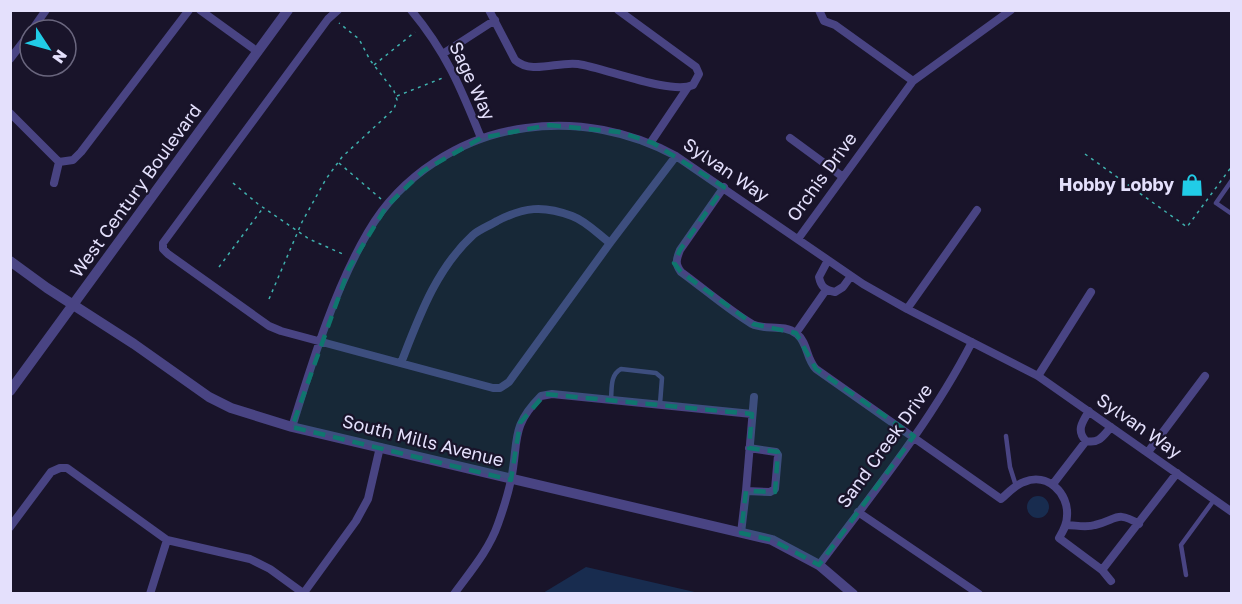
<svg xmlns="http://www.w3.org/2000/svg" width="1242" height="604" viewBox="0 0 1242 604" font-family="'Golos Text',sans-serif">
<rect width="100%" height="100%" fill="#19142a"/>
<path fill="#182c4f" d="M1027 507a11 11 0 1 1 22 0a11 11 0 1 1-22 0Z
M586 567 699 593H543Z"/>
<g fill="none" stroke-linecap="round" stroke-linejoin="round">
<path stroke="#3fb1ae" stroke-width="1.5" stroke-dasharray="3 4.5" stroke-linecap="butt" d="M374 65 415 32
M397 96 445 77
M1085 154 1187 227 1232 166
M339 163 381 199
M233 183 258 204 309 239 345 255
M219 267 263 208
M269 299 302 222 326 179 342 157 394 109 397 100 394 91 370 60 359 39 339 23"/>
<path stroke="#494483" stroke-width="4.5" d="M1232 180 1216 203 1232 214
M611 399C612 388 610 375 621 369L656 373 662 378 660 404
M1006 436 1010 467 1016 486
M1186 575 1181 545 1214 500"/>
<path stroke="#494483" stroke-width="8" d="M200 10 258 52
M338 10 328 19 163 243V249L168 254 269 326 281 331 493 388H500L509 382 610 243 676 156
M411 10C446 52 461 88 481 138
M489 10 515 60C532 75 558 61 578 64 605 68 671 95 693 85L699 74 696 67 618 10
M819 10 824 21 835 25 913 81
M32 30 46 10
M444 53 495 20
M10 59 30 33
M10 113 59 162
M790 138 843 177
M651 142 688 87
M59 162 73 160 81 152 189 10
M54 183 59 162
M724 187 680 250C676 260 675 264 681 272 703 288 730 311 752 324 766 331 783 323 797 334 808 343 806 359 816 369L1001 499C1008 493 1015 485 1024 482 1047 472 1069 493 1067 516 1067 525 1063 531 1059 538L1102 570 1111 581
M798 239 913 81 1011 10
M828 260 819 277C821 287 825 290 835 292L843 287 851 276
M907 309 977 210
M796 333 826 290
M401 363C419 317 436 269 473 235 480 229 489 226 497 221 524 207 543 205 572 216 586 221 598 234 610 243
M1038 376 1091 292
M292 427C312 363 334 290 368 232 401 175 462 136 526 128 578 121 630 131 676 156L863 284 907 309 1038 376 1232 512
M1086 441C1076 431 1082 422 1089 411
M1148 452 1205 376
M1053 484 1086 441C1099 444 1103 436 1111 427
M746 491 770 492 775 489 778 455 776 452 749 448
M858 512 979 594
M1066 525C1075 525 1086 528 1095 525 1117 520 1116 510 1139 524
M10 527 51 472 60 468H67L167 540 250 559 270 569 303 593
M741 533 746 491 754 397
M819 565C873 493 931 422 972 342
M1102 570 1177 473
M150 594 167 540
M303 594 356 521 368 499 380 447
M454 594C470 572 489 550 498 524 503 510 508 494 511 480 519 441 510 427 541 396L552 394 752 414"/>
<path stroke="#494483" stroke-width="10" d="M10 261 47 288 134 344 209 397 231 408 292 427 772 540 819 565 853 594
M10 391 288 10"/>
</g>
<path fill="#0f766e" fill-opacity="0.2" stroke="#0f766e" stroke-width="4.5" stroke-dasharray="12 8" stroke-linejoin="round" d="M549 125 619 132 653 143 724 187 680 250 674 263 681 272 753 324 796 333 816 369 914 436 819 565 772 540 741 533 746 491 775 492 778 452 749 448 752 414 545 394 520 423 511 480 292 427 349 268 386 207 423 171 481 138Z"/>
<defs>
<g id="shop-bare" transform="scale(1.8)"><path d="M-5-2.5h2.3a2.7 3.5 0 0 1 5.4 0H5L5.5 6h-11ZM-1.5-2.5h3a1.5 2.3 0 0 0-3 0Z" fill="#21cce7" stroke="#19142a" stroke-width="2.5" paint-order="stroke"/></g>
</defs>
<g fill-rule="evenodd">
<use href="#shop-bare" x="1192" y="185"/>
</g>
<g text-anchor="middle" stroke-width="4.5" stroke-linejoin="round" paint-order="stroke">
<g font-size="18" fill="#e4e0fc" stroke="#19142a">
<text transform="translate(472 81) rotate(65)" y="6">Sage Way</text>
<text transform="translate(726 170) rotate(34)" y="6">Sylvan Way</text>
<text transform="translate(822 177) rotate(-54)" y="6">Orchis Drive</text>
<text transform="translate(136 191) rotate(-54)" y="6">West Century Boulevard</text>
<text transform="translate(1139 426) rotate(35)" y="6">Sylvan Way</text>
<text transform="translate(423 441) rotate(14)" y="6">South Mills Avenue</text>
<text transform="translate(885 446) rotate(-54)" y="6">Sand Creek Drive</text>
</g>
<g font-size="18" font-weight="bold" fill="#e4e0fc" stroke="#19142a" text-anchor="end">
<text x="1174" y="191">Hobby Lobby</text>
</g>
</g>
<rect width="1242" height="604" fill="none" stroke="#e4e0fc" stroke-width="24"/>
<g transform="translate(48 48) rotate(126)"><circle r="28" fill="#19142a" stroke="#6a667e" stroke-width="1.5"/>
<path d="M0-4.5L10 22L0 15L-10 22Z" fill="#21cce7"/>
<text y="-9" font-size="16" font-weight="bold" text-anchor="middle" fill="#e4e0fc">N</text>
</g>
</svg>
